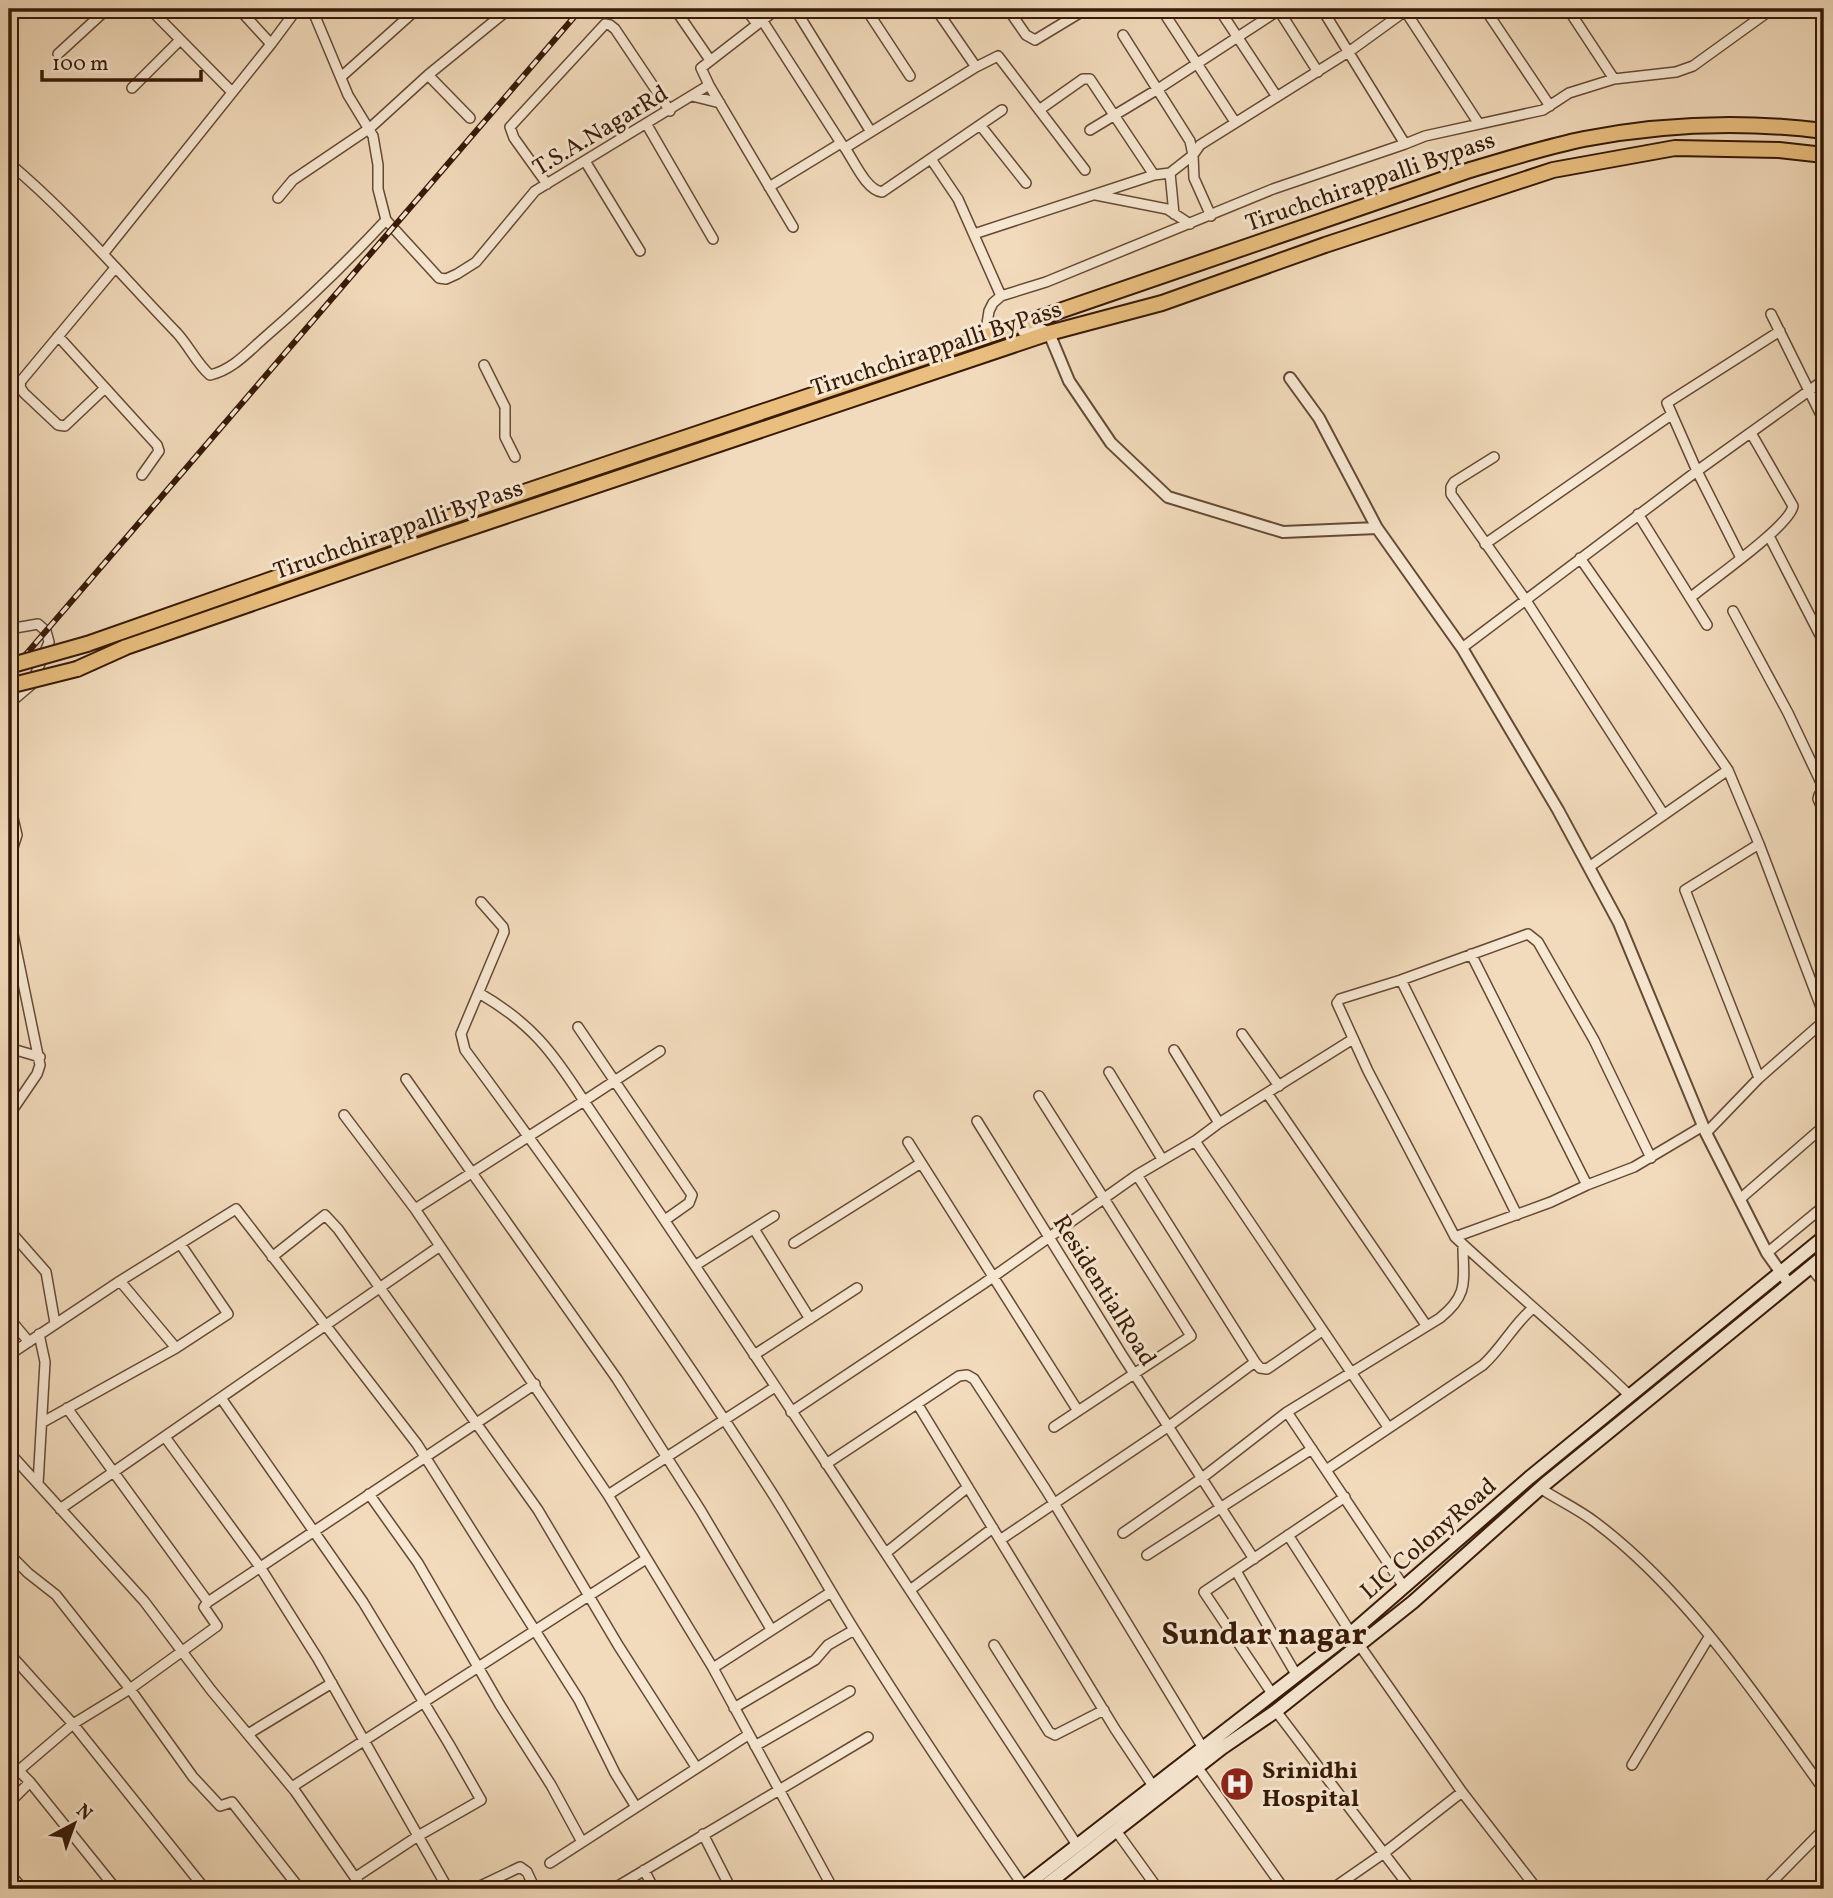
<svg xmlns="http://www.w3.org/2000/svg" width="1833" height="1898" viewBox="0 0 1833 1898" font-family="Vollkorn,serif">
<rect width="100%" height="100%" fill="#f2dbbc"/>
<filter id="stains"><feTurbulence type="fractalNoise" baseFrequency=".00286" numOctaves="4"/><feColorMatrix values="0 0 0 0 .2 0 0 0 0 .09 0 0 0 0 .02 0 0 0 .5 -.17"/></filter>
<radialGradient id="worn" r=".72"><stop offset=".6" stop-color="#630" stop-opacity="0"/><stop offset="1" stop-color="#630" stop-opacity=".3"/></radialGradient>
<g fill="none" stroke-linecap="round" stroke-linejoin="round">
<g stroke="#664a34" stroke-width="12">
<path id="minor" d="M150 9 232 92
M239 9 271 44
M312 9 348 95 373 136 378 165V189L386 220 439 278 446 279 457 274 476 262 535 191 709 85 701 68 777 9
M675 9 710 60
M746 9 757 24
M795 9 871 132
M866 9 910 76
M1008 9 1026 35 1035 40 1078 14
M1219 9 1277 97
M1278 9 1318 72
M1322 9 1405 144 1425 136 1543 110 1569 93 1614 79 1676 72 1693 66 1772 9
M1404 9 1479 124
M1485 9 1550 106
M1568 9 1614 79
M1166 16 1235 122
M762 20 841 143
M1123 35 1190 141 1193 155 1200 145 1350 51 1408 9
M58 54 107 9
M976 67 998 56 1085 170
M428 75 470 118
M341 77 417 9
M709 85 793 227
M132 88 180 40
M692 96 720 103
M1039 110 1083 79H1090L1154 175
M647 125 713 239
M980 125 1026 183
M1090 130 1158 89 1279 10
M845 148C854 161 866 190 882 192L1002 110
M1193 155 1194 178 1211 216
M931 159 958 199 1001 296
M585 161 640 251
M9 163C70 214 122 276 177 333 189 346 197 364 210 375 232 370 247 353 264 338 307 301 347 262 386 220
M1170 173 1174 214
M547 184 514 138 510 127 605 24 610 25 615 29 670 111
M769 187 841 143 845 148 976 67 936 9
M1096 195 1167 209 1190 224
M278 198 293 180 370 128 428 75 509 9
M974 234 1154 175 1170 173 1193 155
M103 254 271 44 297 9
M1771 314 1824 421
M58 336 157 445 159 451 142 475
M985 337 989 311 993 303 1001 296 1046 282 1273 189 1405 144
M484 365 505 407V437L515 457
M104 389 65 426 58 425 24 393 20 387 21 381 115 268
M1494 457 1454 482 1451 487V494L1525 599 1664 815
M1638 514 1707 625
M1769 536 1824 643
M1485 544 1671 415
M1580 558 1728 770 1759 844 1824 1015
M1741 558 1697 471 1667 403 1780 331
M1690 598C1709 582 1790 526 1793 506L1751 433
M1733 611 1788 713 1824 789
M9 629 38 624 46 631 49 642 31 685 11 702 9 715
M1462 648 1697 471 1824 380
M1824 791 1819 795 1818 799 1824 812
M9 801 17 835 9 860V915L40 1065 37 1074 9 1115
M1589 867 1728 770
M481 902 503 927 504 932 461 1034 465 1050C570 1192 672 1337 767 1485 798 1533 825 1583 855 1631 909 1718 966 1803 1024 1887
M1471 954 1587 1185
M1401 980 1517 1215
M479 993C531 1023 552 1051 584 1101L660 1051
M578 1027 692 1195 689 1203 665 1220
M1242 1034 1279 1086
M9 1048 40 1057
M1174 1050 1219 1123
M1109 1072 1162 1159
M1759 1078 1685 890 1759 844
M406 1079 617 1379 701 1511 771 1629
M1267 1093 1426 1325
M1039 1096 1191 1336 1054 1427
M344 1115 415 1209 608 1495 713 1668 833 1889
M977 1121 1122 1355 1254 1559
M1706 1133 1759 1078 1824 1021
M1195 1141 1388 1427
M908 1142 1078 1411
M1137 1175 1255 1362 1169 1426 1000 1540 1115 1729 1153 1786
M1740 1199 1824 1126
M415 1209 584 1101C751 1347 914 1596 1077 1845
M754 1229 810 1319
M9 1230 46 1272 55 1323
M1455 1237 1368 1071 1337 1003 1340 999 1401 980 1528 934 1538 942 1594 1040 1651 1158
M794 1243 921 1163
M1767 1253 1824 1206
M272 1257 325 1215 338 1229 538 1510 618 1645 696 1767
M696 1265 774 1216
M1811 1268 1824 1284
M120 1281 176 1348
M9 1318 29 1342
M9 1355 120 1281 236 1209 417 1444 579 1700 615 1773 636 1807
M754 1355 857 1288
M1255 1362 1260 1368 1267 1369 1322 1331
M1630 1396C1574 1341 1513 1291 1455 1237L1551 1202 1587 1185 1634 1167 1703 1126
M221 1398 363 1602 449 1744 481 1800 418 1836 356 1877
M918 1405 1000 1540
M67 1408 208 1602
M791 1412 983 1284 1137 1175 1195 1141 1219 1123 1353 1039
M1287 1412 1404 1587
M43 1422 176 1348 228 1314 181 1245
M165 1437 260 1567 318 1659 448 1889
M9 1452 144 1601 211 1690 295 1791 363 1889
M826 1464 959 1376 967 1375 974 1379 1046 1490 1203 1748
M1326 1470 1483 1365C1502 1348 1513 1325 1532 1309
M38 1484 45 1362 39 1334
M1540 1488C1558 1500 1578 1509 1595 1522 1687 1591 1757 1697 1824 1790
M369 1494 418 1563 500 1705 551 1785 582 1842
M608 1495 775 1387
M60 1509 440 1246
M1123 1533 1202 1478 1287 1412 1440 1318C1470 1294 1463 1280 1463 1245
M1288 1535 1351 1633 1462 1792
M887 1552 968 1487
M9 1554 28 1573 56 1595 130 1689 193 1777 220 1806 232 1802 300 1889
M1147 1555 1312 1449
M1236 1571 1297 1676
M910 1590 993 1528
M994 1645 1049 1732 1055 1735 1104 1710
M9 1653 73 1724 205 1889
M713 1668 831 1592
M1273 1695 1204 1592 1345 1497
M734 1708 815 1660 828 1645 854 1630
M1276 1711 1411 1889
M248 1734 332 1683
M755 1746 850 1691
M9 1761 30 1782 116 1889
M1632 1765 1709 1637
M1198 1768 1284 1889
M18 1771 73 1724 130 1689 217 1626 204 1607 208 1602 535 1384
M292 1787 646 1559
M9 1803 30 1782
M1117 1832 1158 1889
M703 1834 731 1889
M550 1863 748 1735
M644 1870 654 1889
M9 1873 23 1889
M474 1889 520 1867 527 1872 535 1889
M613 1889 868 1737
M1332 1889 1384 1853 1462 1792 1537 1889
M1765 1889 1824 1829"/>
</g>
<g stroke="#664a34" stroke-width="14">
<path id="tertiary" d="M1023 331 1035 326 1049 333 1069 381 1111 443 1168 497 1283 532 1377 528
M1290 378 1319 418 1377 528 1462 648 1558 810 1619 923 1706 1133 1767 1253 1789 1284"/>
</g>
<g stroke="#371a07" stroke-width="16">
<path id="secondary" d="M1021 1889 1351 1633 1529 1478 1824 1237
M1041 1889 1222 1748 1276 1711 1413 1602 1545 1484 1824 1256"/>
</g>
<g stroke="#371a07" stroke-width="18">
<path id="trunk" d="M87 644 432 523 943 351 1470 170C1508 159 1545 147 1584 139 1662 124 1745 121 1824 131
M77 669 126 647 437 539 1049 333 1162 303 1325 245 1553 170 1675 148 1779 150 1824 155"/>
</g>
<use href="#minor" stroke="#f7e8d3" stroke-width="9"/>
<use href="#tertiary" stroke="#f7e8d3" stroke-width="10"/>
<use href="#secondary" stroke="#f7e8d3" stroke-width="12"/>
<use href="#trunk" stroke="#e9be7e" stroke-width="14"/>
<g stroke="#371a07" stroke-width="6">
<path id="rail" d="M9 674 581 9"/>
</g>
<use href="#rail" stroke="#f7e8d3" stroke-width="3.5" stroke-dasharray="10" stroke-linecap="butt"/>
<g stroke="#371a07" stroke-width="18" stroke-linecap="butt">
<path id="trunk-bridge" d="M9 666 87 644
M9 686 77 669"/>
</g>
<use href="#trunk-bridge" stroke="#e9be7e" stroke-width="14"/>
</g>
<defs>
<g id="hospital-disc" transform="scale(1.75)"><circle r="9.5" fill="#8f2418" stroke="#f7e8d3"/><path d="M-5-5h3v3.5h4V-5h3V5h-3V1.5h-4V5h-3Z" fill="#fff"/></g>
</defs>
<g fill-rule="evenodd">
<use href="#hospital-disc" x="1237" y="1784"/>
</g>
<g text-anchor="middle" stroke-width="6" stroke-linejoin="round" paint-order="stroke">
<g font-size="24" fill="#371a07" stroke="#f7e8d3">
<text transform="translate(600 130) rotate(-31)" y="8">T.S.A.NagarRd</text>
<text transform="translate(1370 181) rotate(-19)" y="8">Tiruchchirappalli Bypass</text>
<text transform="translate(936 348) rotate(-18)" y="8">Tiruchchirappalli ByPass</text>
<text transform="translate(398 529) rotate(-19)" y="8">Tiruchchirappalli ByPass</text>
<text transform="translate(1105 1290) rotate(58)" y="8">ResidentialRoad</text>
<text transform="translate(1428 1538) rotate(-41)" y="8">LIC ColonyRoad</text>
</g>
<g font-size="24" font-weight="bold" fill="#371a07" stroke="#f7e8d3" text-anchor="start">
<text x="1262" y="1778">Srinidhi<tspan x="1262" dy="28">Hospital</tspan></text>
</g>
<g font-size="32" font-weight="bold" fill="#371a07" stroke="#f7e8d3">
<text x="1264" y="1644">Sundar nagar</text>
</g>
</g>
<rect width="1833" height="1898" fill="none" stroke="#f2dbbc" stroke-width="35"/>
<rect x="10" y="10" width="1812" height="1877" fill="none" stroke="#371a07" stroke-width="3.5"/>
<rect x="18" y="18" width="1798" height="1863" fill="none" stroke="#371a07" stroke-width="2"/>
<g transform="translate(74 1824) rotate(41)" stroke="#f7e8d3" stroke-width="5" paint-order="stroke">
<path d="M0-5L12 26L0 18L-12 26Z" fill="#371a07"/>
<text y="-10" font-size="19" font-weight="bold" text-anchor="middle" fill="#371a07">N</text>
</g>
<path d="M42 70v10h159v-10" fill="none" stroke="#371a07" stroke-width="3.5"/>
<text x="52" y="70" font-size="21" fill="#371a07" stroke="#f7e8d3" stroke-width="5" paint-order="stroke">100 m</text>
<rect width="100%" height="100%" filter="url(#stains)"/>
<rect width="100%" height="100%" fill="url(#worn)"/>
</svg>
